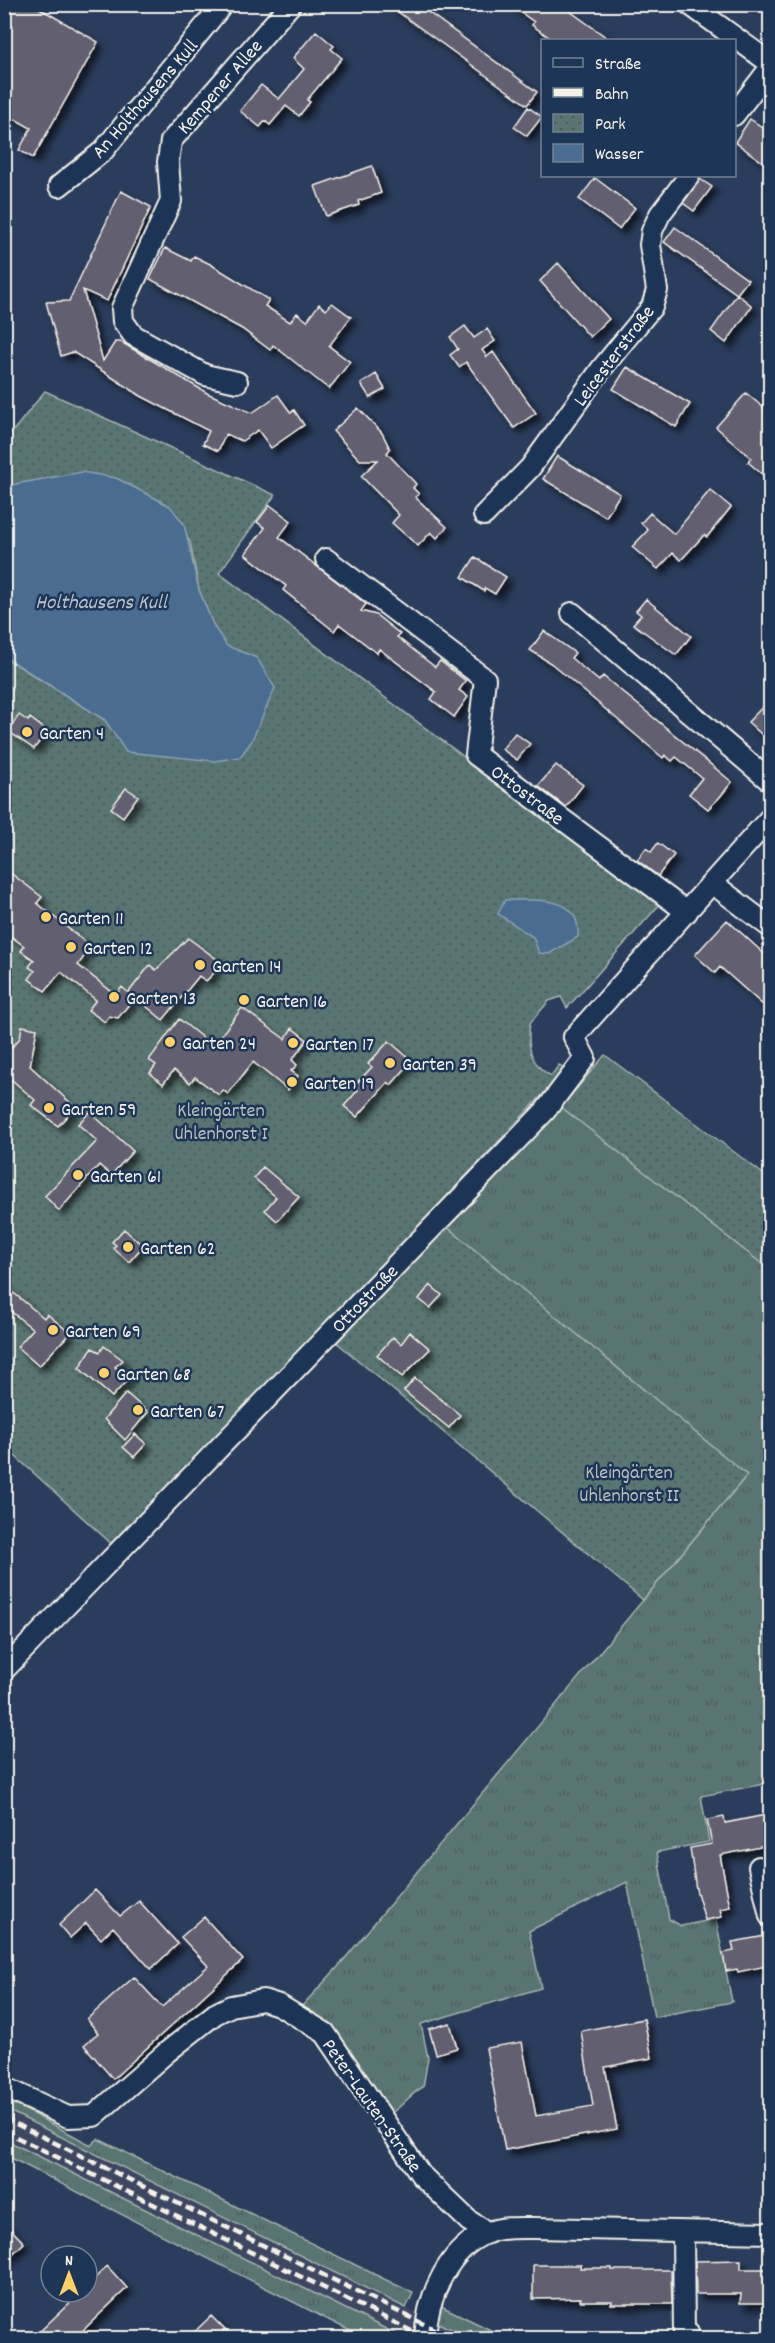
<svg xmlns="http://www.w3.org/2000/svg" width="775" height="2343" viewBox="0 0 775 2343" font-family="Dekko,sans-serif">
<defs>
<pattern id="grass-tufts" width="24" height="20" patternUnits="userSpaceOnUse" patternTransform="scale(1.5)"><rect width="24" height="20" fill="#587572"/><path d="M3 7l-1-3M5 7V3M7 7l1-3M15 17l-1-3M17 17v-4M19 17l1-3" fill="none" stroke="#505e5c"/></pattern>
<pattern id="park-dots" width="8" height="8" patternUnits="userSpaceOnUse" patternTransform="scale(1.5)"><rect width="8" height="8" fill="#587572"/><path d="M2 2h.1M6 6h.1" fill="none" stroke="#505e5c" stroke-width="1.8" stroke-linecap="round"/></pattern>
<filter id="shadow"><feDropShadow dx="5.5" dy="5.5" stdDeviation="3" flood-color="#0009"/></filter>
</defs>
<rect width="100%" height="100%" fill="#2b3d5c"/>
<filter id="ink" filterUnits="userSpaceOnUse"><feTurbulence type="fractalNoise" baseFrequency=".0167" numOctaves="2"/><feDisplacementMap in="SourceGraphic" scale="12" xChannelSelector="R" yChannelSelector="G"/><feConvolveMatrix kernelMatrix="1 2 1 2 8 2 1 2 1" color-interpolation-filters="sRGB"/></filter>
<g filter="url(#ink)">
<path fill="#3c4762" d="M4 2109 406 2308 470 2338H404L5 2139Z"/>
<path fill="url(#grass-tufts)" stroke="#a6b3ad" stroke-width="1.5" d="M561 1107 770 1270V1783L701 1796 709 1842 657 1852 669 1919 681 1926 716 1919 732 2002 654 2017 627 1882 529 1931 541 1988 421 2024 428 2058 423 2087C410 2094 403 2106 390 2114L346 2044 302 2006 337 1968 747 1475 447 1227Z
M5 2099 91 2145 98 2139 413 2293 406 2308 5 2109Z
M4 2139 404 2338H364L5 2155Z
M441 2306 507 2338H470L438 2323 437 2312Z"/>
<path fill="url(#park-dots)" stroke="#a6b3ad" stroke-width="1.5" d="M45 391 275 495 219 573 660 904 567 1008 561 997 549 1001 530 1023C527 1045 529 1064 551 1076L559 1065 565 1068 547 1090 115 1547 5 1447 4 657 105 720 127 752 162 754 257 658 226 646 214 627 199 590 190 542 170 506 116 478 5 486V437L9 436Z
M605 1055 770 1179V1270L561 1107Z
M447 1227 747 1475 643 1600 335 1341Z"/>
<path fill="#496c90" stroke="#8da1b3" stroke-width="1.5" d="M82 472 116 478 170 506 184 524 199 590 214 627 227 646 257 658 275 688 251 742 240 757 215 761 126 752 105 720 5 657V486Z
M505 900C536 901 581 893 578 937L549 954 539 953 533 937 498 914Z"/>
<path fill="#625e71" stroke="#f4f1e8" stroke-width="1.5" filter="url(#shadow)" d="M4 4H32L98 42 33 158 19 150 31 128 4 113Z
M387 4H417L537 92 527 105Z
M509 4H560L610 40H553L532 25 534 22Z
M316 31 334 46 331 49 342 58 307 100 310 102 299 116 286 106 270 125 265 121 260 127 240 111 261 85 279 99 304 69 293 58Z
M528 107 542 117 527 136 514 127Z
M750 119 771 133V168L735 142Z
M372 166 381 193 358 201 359 205 326 216 315 186Z
M595 178 635 208 619 229 579 199Z
M700 179 712 187 694 211 683 203Z
M121 191 151 207 107 301 83 290 103 361 115 342H121L207 393 252 413 278 395 291 413 294 410 304 425 271 448 258 430 242 441 226 434 218 451 203 444 209 431 141 396 73 352 61 356 46 302 69 301Z
M675 227 748 280 737 294 664 242Z
M165 248 191 261 194 256 210 264 269 300 265 306 290 322 297 313 307 321 319 304 326 310 332 303 351 317 329 346 350 362 329 389 273 345 270 350 242 329 150 279Z
M558 263 609 319 590 337 540 281Z
M737 294 752 306 726 343 711 331Z
M465 326 474 338 487 329 495 341 482 350 487 357 493 352 536 413 514 428 466 362 459 367 450 355 458 349 450 337Z
M627 367 690 404 676 427 613 389Z
M376 374 385 389 370 398 361 384Z
M746 393 771 414V482L748 462 751 458 716 427Z
M358 408 382 433 390 449 387 453 416 484 413 488 419 494 415 497 447 527 437 538 431 532 418 546 392 523 399 515 361 476 378 460H360L333 431Z
M557 456 620 494 606 517 543 479Z
M710 490 731 507 707 537 704 535 681 560 673 553 658 569 632 547 648 530 641 523 650 513 674 534Z
M270 505 291 521 279 537 366 604 361 611 376 615 400 634 397 637 435 667 440 661 466 681 459 690 468 697 454 717 431 699 436 692 379 649 377 653 339 624 334 631 283 590 286 586 245 554 265 528 257 522Z
M475 557 506 577 495 594 485 588 484 591 462 577Z
M646 599 691 636 676 655 633 624 641 615 636 611Z
M544 631 575 653 571 658 599 681 603 676 732 782 719 798 708 809 689 794 702 778 676 757 672 761 665 755 663 758 552 664 530 650Z
M771 698V743L748 722Z
M19 715 28 721 30 718 47 731 34 749 8 731Z
M515 733 530 744 517 760 502 749Z
M556 765 583 785 566 807 538 786Z
M126 788 138 796 123 817 111 808Z
M658 843 674 855 658 876 637 860 646 848 651 852Z
M4 868 42 897 37 903 91 947 78 965 116 995 122 987 134 998 118 1018 109 1016 105 1022 88 1010 96 1000 61 972 45 991 29 979 35 971 29 967 34 960 21 951 24 946 4 931Z
M727 920 771 960V1012L720 967 715 973 695 955Z
M188 938 218 960 212 968 216 971 206 981 199 976 163 1020 129 992 150 965 156 970Z
M242 1008 285 1039 292 1028 307 1040 292 1060 297 1065 291 1071 298 1076 288 1090 253 1062 228 1094 223 1090 219 1095 195 1077 190 1083 174 1070 163 1084 150 1073 156 1065 149 1060 179 1019 213 1046Z
M22 1026 37 1029 30 1066 75 1107 58 1126 31 1105 35 1100 4 1073V1056L20 1038Z
M389 1041 412 1061 391 1085 388 1082 357 1117 344 1106 358 1090 354 1086 372 1067 368 1064Z
M90 1112 133 1151 111 1175 99 1165 59 1211 45 1196 97 1141 78 1124Z
M263 1167 299 1197 277 1221 265 1210 276 1197 254 1178Z
M124 1229 143 1246 129 1262 113 1248 116 1245 112 1242Z
M4 1285 44 1318 47 1314 70 1333 39 1366 17 1347 33 1329 4 1306Z
M430 1285 442 1295 430 1308 419 1299Z
M410 1332 430 1349 402 1377 377 1355 393 1337 401 1344Z
M104 1346 123 1360 115 1367 130 1377 112 1397 79 1368 92 1348 100 1352Z
M415 1378 460 1415 449 1428 404 1391Z
M126 1393 148 1412 125 1440 104 1419Z
M135 1434 146 1444 134 1457 123 1447Z
M771 1814V1845L720 1855 730 1907 720 1909 722 1917 705 1920 696 1889 690 1848 712 1844 707 1820 724 1817 725 1823Z
M95 1890 120 1916 139 1901 178 1944 151 1969 113 1927 101 1939 86 1923 70 1938 59 1925Z
M204 1917 243 1960 113 2079 84 2045 98 2033 87 2019 134 1977 162 2007 208 1966 181 1937Z
M771 1935V1965L738 1972 737 1969 726 1971 723 1953 734 1951 732 1942Z
M644 2019 652 2058 605 2067 617 2129 505 2150 486 2048 522 2042 536 2116 593 2106 581 2031Z
M450 2023 457 2048 436 2054 429 2029Z
M4 2222 24 2243 4 2262Z
M741 2260V2269H771V2303H740L741 2294H696L695 2261Z
M533 2265H581L580 2268H612V2270H671L672 2304H611L612 2301H580L581 2298 533 2299Z
M107 2266 127 2288 75 2338H33L81 2292H87V2286Z
M211 2316 233 2338H188Z"/>
<g fill="none" stroke-linecap="round" stroke-linejoin="round">
<g stroke="#f4f1e8" stroke-width="24">
<path id="minor" d="M689 4 770 63
M734 115 770 68
M59 186 103 151 223 4
M237 382 205 375 133 335 123 321 122 308 171 201 168 162 171 141 291 4
M484 515 530 468 602 368 652 307 657 290 650 245 652 231 660 214 689 176
M326 559 485 679 476 755 687 912
M572 613 770 781
M712 883 770 927
M4 1670 545 1111 585 1058 574 1037 770 818
M759 1867 770 1916
M4 2087 68 2117 94 2116 167 2052 215 2014 231 2006 263 2000 279 2005 325 2033 421 2175 469 2221 488 2233
M683 2233 684 2332H688
M425 2338C427 2298 448 2247 489 2232 503 2227 519 2228 535 2228L770 2233"/>
</g>
<use href="#minor" stroke="#1d3557" stroke-width="20"/>
<path stroke="#f4f1e8" stroke-width="4.5" stroke-dasharray="9 4.5" stroke-linecap="butt" d="M4 2118 452 2338
M4 2131 426 2338"/>
</g>
</g>
<g fill="#ffd166" stroke="#1d3557" stroke-width="2">
<circle cx="27" cy="732" r="6"/>
<circle cx="46" cy="917" r="6"/>
<circle cx="71" cy="947" r="6"/>
<circle cx="200" cy="965" r="6"/>
<circle cx="114" cy="997" r="6"/>
<circle cx="244" cy="1000" r="6"/>
<circle cx="170" cy="1042" r="6"/>
<circle cx="293" cy="1043" r="6"/>
<circle cx="390" cy="1063" r="6"/>
<circle cx="292" cy="1082" r="6"/>
<circle cx="49" cy="1108" r="6"/>
<circle cx="78" cy="1175" r="6"/>
<circle cx="128" cy="1247" r="6"/>
<circle cx="53" cy="1330" r="6"/>
<circle cx="104" cy="1373" r="6"/>
<circle cx="138" cy="1410" r="6"/>
</g>
<g text-anchor="middle" stroke-width="5" stroke-linejoin="round" paint-order="stroke">
<g font-size="20" fill="#f4f1e8" stroke="#1d3557">
<text transform="translate(219 86) rotate(-49)" y="7">Kempener Allee</text>
<text transform="translate(144 98) rotate(-49)" y="7">An Holthausens Kull</text>
<text transform="translate(613 355) rotate(-53)" y="7">Leicesterstraße</text>
<text transform="translate(528 794) rotate(37)" y="7">Ottostraße</text>
<text transform="translate(364 1298) rotate(-46)" y="7">Ottostraße</text>
<text transform="translate(373 2105) rotate(55)" y="7">Peter-Lauten-Straße</text>
</g>
<g font-size="20" fill="#f4f1e8" stroke="#1d3557" text-anchor="start">
<text x="39" y="739">Garten 4</text>
<text x="58" y="924">Garten 11</text>
<text x="83" y="954">Garten 12</text>
<text x="212" y="972">Garten 14</text>
<text x="126" y="1004">Garten 13</text>
<text x="256" y="1007">Garten 16</text>
<text x="182" y="1049">Garten 24</text>
<text x="305" y="1050">Garten 17</text>
<text x="402" y="1070">Garten 39</text>
<text x="304" y="1089">Garten 19</text>
<text x="61" y="1115">Garten 59</text>
<text x="90" y="1182">Garten 61</text>
<text x="140" y="1254">Garten 62</text>
<text x="65" y="1337">Garten 69</text>
<text x="116" y="1380">Garten 68</text>
<text x="150" y="1417">Garten 67</text>
</g>
<g font-size="20" fill="#b6bfb9" stroke="#1d3557">
<text x="221" y="1116">Kleingärten<tspan x="221" dy="23">Uhlenhorst I</tspan></text>
<text x="629" y="1478">Kleingärten<tspan x="629" dy="23">Uhlenhorst II</tspan></text>
</g>
<g font-size="21" font-style="italic" fill="#b8c2c9" stroke="#1d3557">
<text x="101" y="608">Holthausens Kull</text>
</g>
</g>
<rect width="775" height="2343" fill="none" stroke="#1d3557" stroke-width="24"/>
<rect x="12" y="12" width="751" height="2319" fill="none" stroke="#f4f1e8" stroke-width="2" filter="url(#ink)"/>
<rect x="541" y="39" width="195" height="138" fill="#1d3557" stroke="#738091" stroke-width="1.5"/>
<rect x="553" y="58" width="30" height="9" fill="#1d3557" stroke="#738091" stroke-width="1.5"/>
<text x="595" y="69" font-size="18" fill="#f4f1e8">Straße</text>
<rect x="553" y="88" width="30" height="9" fill="#f4f1e8" stroke="#738091" stroke-width="1.5"/>
<text x="595" y="99" font-size="18" fill="#f4f1e8">Bahn</text>
<rect x="553" y="114" width="30" height="18" fill="url(#park-dots)" stroke="#738091" stroke-width="1.5"/>
<text x="595" y="129" font-size="18" fill="#f4f1e8">Park</text>
<rect x="553" y="144" width="30" height="18" fill="#496c90" stroke="#738091" stroke-width="1.5"/>
<text x="595" y="159" font-size="18" fill="#f4f1e8">Wasser</text>
<g transform="translate(69 2274)"><circle r="28" fill="#1d3557" stroke="#738091" stroke-width="1.5"/>
<path d="M0-4.5L10 22L0 15L-10 22Z" fill="#ffd166"/>
<text y="-9" font-size="16" font-weight="bold" text-anchor="middle" fill="#f4f1e8">N</text>
</g>
</svg>
